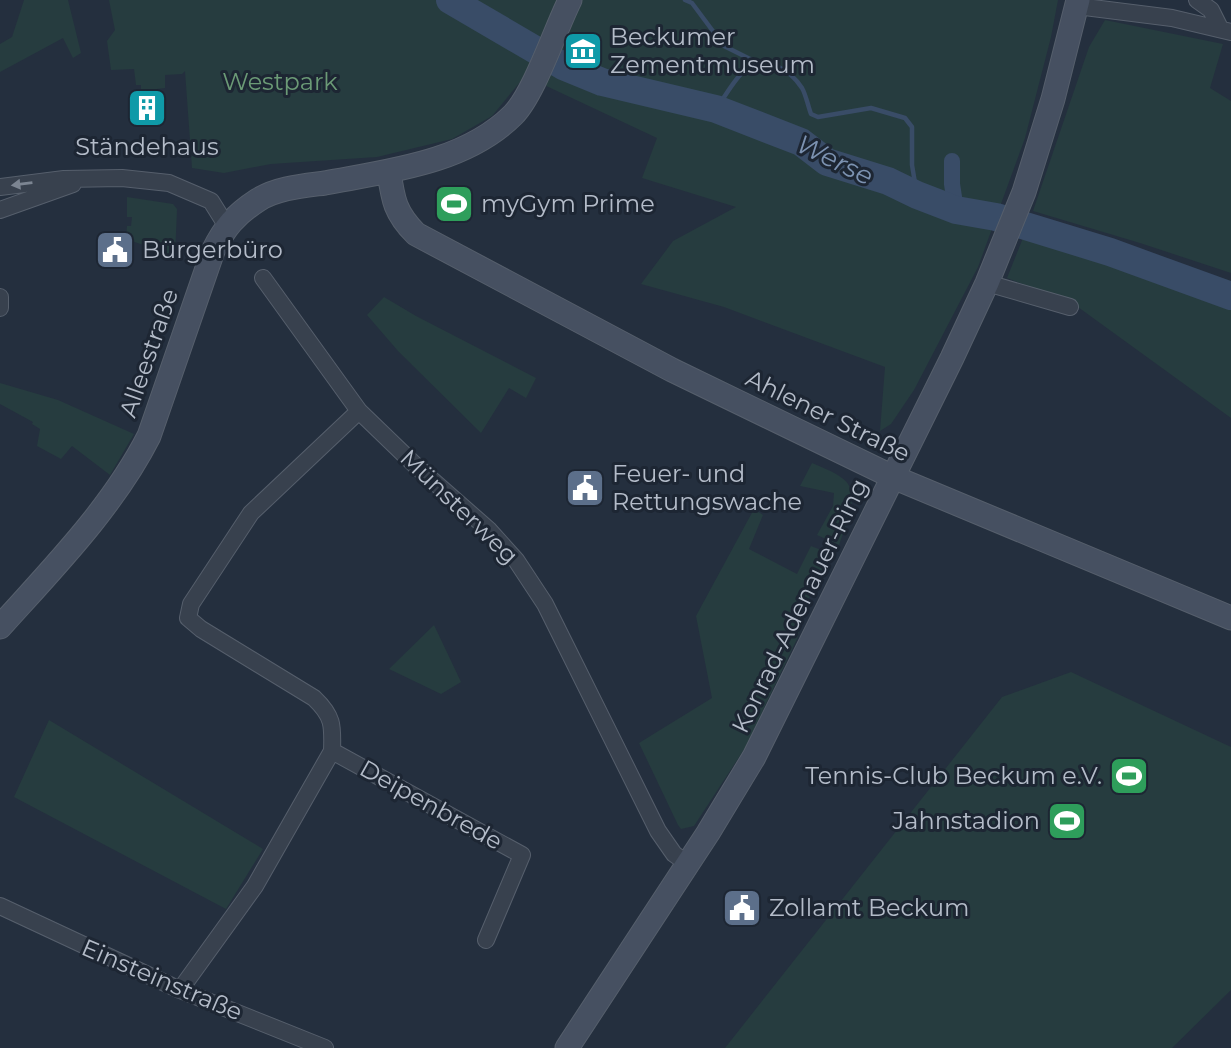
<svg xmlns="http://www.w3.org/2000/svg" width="1231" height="1048" viewBox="0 0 1231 1048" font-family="Montserrat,sans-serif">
<rect width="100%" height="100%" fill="#242f3e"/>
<path fill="#263c3f" d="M24 0H68L81 53 73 58 63 38 0 72V44L12 37Z
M109 0H1058L1051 37 1025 138 978 267 914 390 891 424 880 431 885 367 724 307 641 284 673 241 736 207 642 178 657 138 525 76 492 116 452 139 377 157 271 164 224 173 192 168 185 71 182 74 165 75V88L141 91V85H136L134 69 111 70 107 41 115 30Z
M1105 20 1223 44 1210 88 1231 101V273L1140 243 1033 211 1089 47Z
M127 197 173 204 177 209 175 256 126 239 127 226H131L132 217H127Z
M1031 218 1231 281V418L1071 302 1007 278Z
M384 297 416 316 536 378 526 398 509 388 481 433 398 351 367 315Z
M0 383 58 400 134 434 110 475 72 446 61 459 37 446 40 429 32 424 33 422 0 404Z
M812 463C821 467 833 471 842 478 863 492 845 527 839 545L817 535 833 506 834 493 800 486Z
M754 509 763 515 749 549 797 574 811 546 834 555 812 588 797 639 745 748 694 826 681 829 678 825 639 743 712 698 696 616Z
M434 625 461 682 441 694 389 669Z
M1071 672 1231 747V990L1172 1048H725L1002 697Z
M49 720 263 849 226 909 14 797Z"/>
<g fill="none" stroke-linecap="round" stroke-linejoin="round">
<path stroke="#394c67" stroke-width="4.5" d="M685 0 692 3 724 46 756 62
M716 109C725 97 734 79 746 69 763 52 791 71 802 88 806 95 808 106 811 114L818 117 871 108 905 118 912 127V165L917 195"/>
<path stroke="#394c67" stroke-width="16" d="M952 161V184L956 210"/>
<path stroke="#394c67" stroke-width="28" d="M450 0 563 66 602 82 716 109 801 142 827 162 888 181 917 195 956 210 996 217 1110 252 1231 296"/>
<g stroke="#565f6c" stroke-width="18">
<path id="street" d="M1197 0 1211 10 1220 28
M1077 6 1172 18 1231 32
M0 187 64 179 122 178 169 183 211 201 226 225
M0 210 73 184
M263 278 359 411 415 465 489 530 516 560 545 604 658 831 674 854 688 864
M987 283 1070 307
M0 297V308
M332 751 522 855 486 940
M0 906 180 990 325 1048
M180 990 255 886 332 751C333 725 333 716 314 698L201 629 188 618 191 604 251 513 359 411"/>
</g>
<g stroke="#565f6c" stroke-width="25">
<path id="secondary" d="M389 172C393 200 395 213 416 234L672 370 893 477 1231 618
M0 627C53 568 113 507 149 436L213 251C225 227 235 215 258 200 277 188 302 186 325 183 388 171 465 163 513 115 534 94 555 30 570 0
M567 1048 708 833 754 757 952 358 987 283 1024 192 1053 99 1078 0"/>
</g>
<use href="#street" stroke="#38414e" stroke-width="16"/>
<use href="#secondary" stroke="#465061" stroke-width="23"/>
</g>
<defs><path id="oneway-solid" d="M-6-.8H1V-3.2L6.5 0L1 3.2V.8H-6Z" transform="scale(1.75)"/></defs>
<use fill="#7c8592" href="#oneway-solid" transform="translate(22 184) rotate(173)"/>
<defs>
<g id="museum-square" transform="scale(2.0125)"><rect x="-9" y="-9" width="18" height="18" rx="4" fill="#0f9aa8" stroke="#1d2633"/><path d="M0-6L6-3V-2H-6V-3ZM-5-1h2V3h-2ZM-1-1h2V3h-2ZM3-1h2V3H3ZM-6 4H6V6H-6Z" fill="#fff"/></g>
<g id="building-square" transform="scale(2.0125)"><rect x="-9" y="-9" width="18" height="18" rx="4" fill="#0f9aa8" stroke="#1d2633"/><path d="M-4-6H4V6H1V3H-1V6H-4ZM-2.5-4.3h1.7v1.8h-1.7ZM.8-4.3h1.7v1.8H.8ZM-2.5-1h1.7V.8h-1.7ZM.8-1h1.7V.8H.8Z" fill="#fff"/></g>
<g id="stadium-square" transform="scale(2.0125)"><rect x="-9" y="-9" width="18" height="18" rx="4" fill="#2e9e5b" stroke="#1d2633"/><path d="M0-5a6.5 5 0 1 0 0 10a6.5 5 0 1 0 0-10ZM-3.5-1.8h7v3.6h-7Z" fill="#fff"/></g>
<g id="civic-square" transform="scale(2.0125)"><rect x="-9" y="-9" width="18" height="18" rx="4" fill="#5c6f8a" stroke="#1d2633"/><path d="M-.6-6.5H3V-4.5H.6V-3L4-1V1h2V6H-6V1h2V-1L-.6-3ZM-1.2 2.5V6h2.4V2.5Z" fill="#fff"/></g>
</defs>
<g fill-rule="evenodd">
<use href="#museum-square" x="583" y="51"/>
<use href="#building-square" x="147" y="108"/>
<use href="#stadium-square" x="454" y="204"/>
<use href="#civic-square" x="115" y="250"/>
<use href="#civic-square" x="585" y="488"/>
<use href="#stadium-square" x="1129" y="776"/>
<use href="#stadium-square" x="1067" y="821"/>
<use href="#civic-square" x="742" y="908"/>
</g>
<g text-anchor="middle" stroke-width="6" stroke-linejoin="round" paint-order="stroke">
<g font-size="24" fill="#b4bcc9" stroke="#1d2633" text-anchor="start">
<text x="610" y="45">Beckumer<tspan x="610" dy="28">Zementmuseum</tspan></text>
<text x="147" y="155" text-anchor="middle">Ständehaus</text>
<text x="481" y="212">myGym Prime</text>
<text x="142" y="258">Bürgerbüro</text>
<text x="612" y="482">Feuer- und<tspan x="612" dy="28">Rettungswache</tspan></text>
<text x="1102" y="784" text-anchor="end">Tennis-Club Beckum e.V.</text>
<text x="1040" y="829" text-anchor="end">Jahnstadion</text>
<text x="769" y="916">Zollamt Beckum</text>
</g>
<g font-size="24" fill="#6b9a76" stroke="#1d2633">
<text x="280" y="90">Westpark</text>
</g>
<g font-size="24" fill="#b4bcc9" stroke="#1d2633">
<text transform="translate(149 353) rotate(-71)" y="8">Alleestraße</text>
<text transform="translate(828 416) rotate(26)" y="8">Ahlener Straße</text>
<text transform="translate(459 507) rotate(44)" y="8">Münsterweg</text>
<text transform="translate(800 606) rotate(-64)" y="8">Konrad-Adenauer-Ring</text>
<text transform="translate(431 805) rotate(29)" y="8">Deipenbrede</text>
<text transform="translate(162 980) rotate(23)" y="8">Einsteinstraße</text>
</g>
<g font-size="26" font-style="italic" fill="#7c92b1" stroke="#1d2633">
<text transform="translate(835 160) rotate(26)" y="9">Werse</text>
</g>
</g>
</svg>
